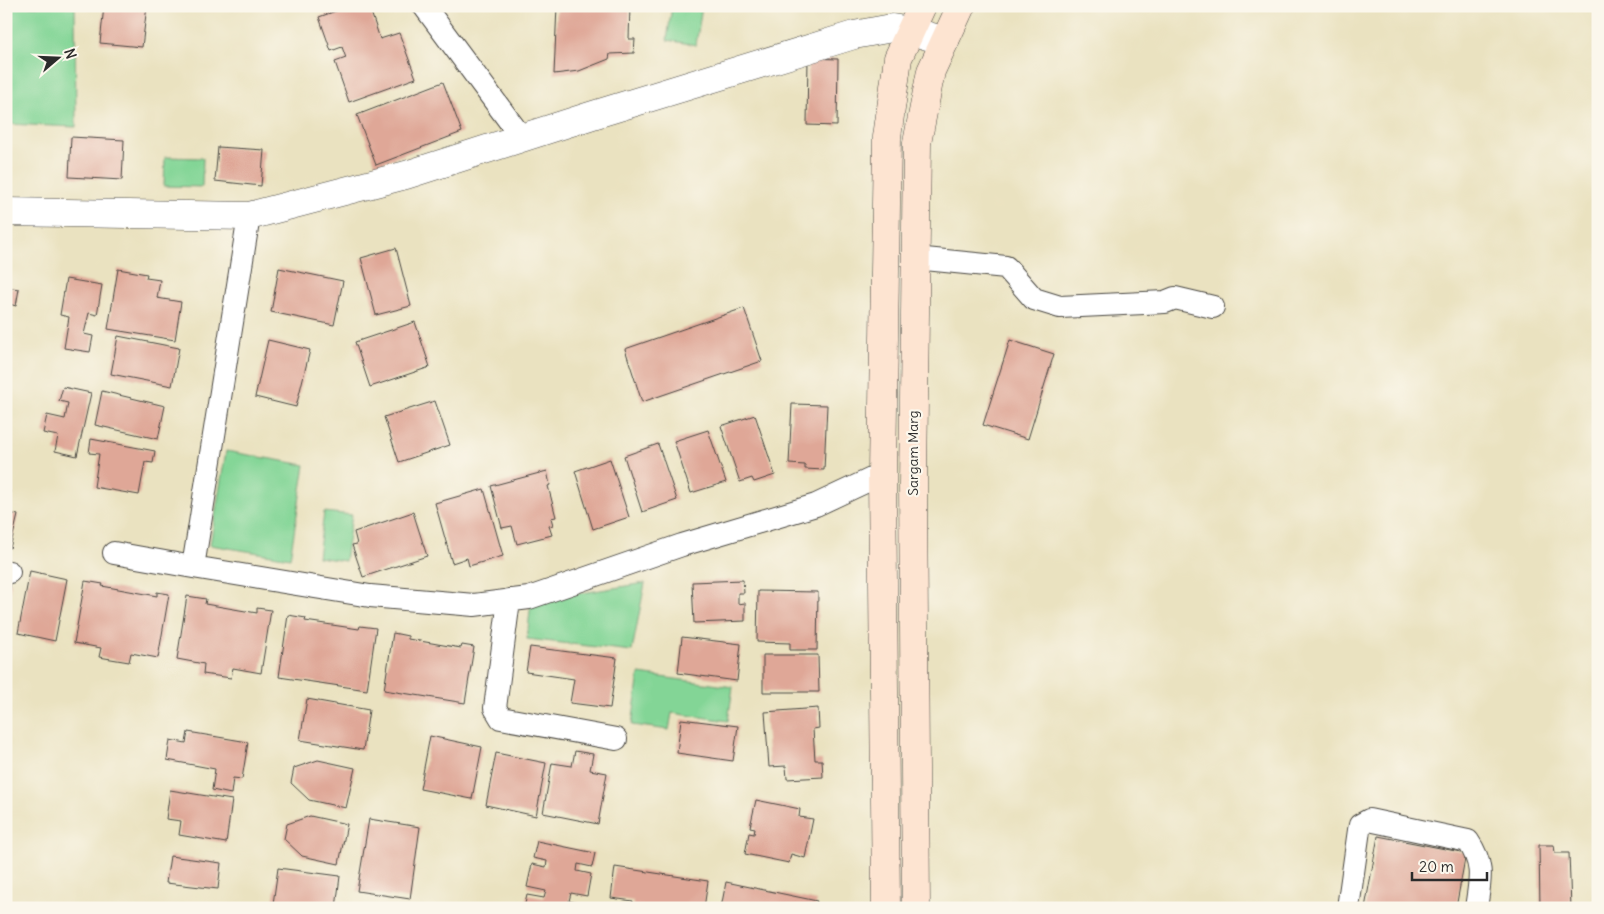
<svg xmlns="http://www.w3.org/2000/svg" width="1604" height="914" viewBox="0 0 1604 914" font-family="Delius,sans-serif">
<rect width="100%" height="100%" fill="#fbf7ec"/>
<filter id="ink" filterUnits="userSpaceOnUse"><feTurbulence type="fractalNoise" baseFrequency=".02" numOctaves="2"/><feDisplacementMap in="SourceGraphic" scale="10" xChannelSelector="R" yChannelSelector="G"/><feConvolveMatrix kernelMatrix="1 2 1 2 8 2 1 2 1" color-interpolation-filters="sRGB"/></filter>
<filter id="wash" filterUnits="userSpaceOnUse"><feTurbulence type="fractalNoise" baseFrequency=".0096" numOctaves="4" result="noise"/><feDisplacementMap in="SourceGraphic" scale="20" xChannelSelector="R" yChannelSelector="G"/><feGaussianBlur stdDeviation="1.12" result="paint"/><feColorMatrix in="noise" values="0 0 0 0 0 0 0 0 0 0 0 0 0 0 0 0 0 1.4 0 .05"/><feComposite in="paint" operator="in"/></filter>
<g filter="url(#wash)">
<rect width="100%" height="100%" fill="#eae2c0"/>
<path fill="#83d596" stroke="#578060" d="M6 6H75L76 127 6 124Z
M672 6H702L696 45 667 40Z
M165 157 203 158 202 187 164 186Z
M226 451 305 465 290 558 210 545Z
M324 512 352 515 345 561 318 557Z
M645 583 632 651 527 639 531 601Z
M639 674 733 687 728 721 672 713 669 730 632 725Z"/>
<g id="blocks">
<path fill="#dfa797" d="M104 6H147L142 47 100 43Z
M350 6H369L380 39 399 33 416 78 349 102 335 62 346 58 342 47 331 51 319 17Z
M557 6H630L629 39H635L634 53 610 54 609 59 579 71 554 74Z
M808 58 838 59 837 126 807 125Z
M443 82 462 132 376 165 357 115Z
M71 137 124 140 122 180 69 177Z
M218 147 264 150 261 186 215 181Z
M396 248 411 306 376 315 361 258Z
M279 268 343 281 334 325 271 312Z
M118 269 147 274 146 278 160 280 157 298 181 302 175 340 108 329Z
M66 279 102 285 97 315 89 313 84 334 93 336 90 352 64 348 69 317 60 315Z
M6 287 19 289 16 306 6 303Z
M744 308 762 361 642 402 625 349Z
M415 322 430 367 370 387 355 342Z
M118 336 179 348 172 386 111 374Z
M268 340 310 350 296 407 255 397Z
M1010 340 1054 354 1028 439 983 425Z
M63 387 91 393 77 456 55 451 58 436 43 433 47 415 65 419 68 403 59 401Z
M102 391 165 406 158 439 95 425Z
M435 401 450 445 399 462 384 417Z
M792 404 827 405 824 470 805 469V465L789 464Z
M755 415 775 475 754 482 752 478 740 482 721 426Z
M708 430 726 482 691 493 674 441Z
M91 439 155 451 153 463 145 462 139 495 94 487 99 454 89 453Z
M658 444 677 500 642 512 624 456Z
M610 459 629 517 593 529 575 471Z
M547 471 550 485 548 486 556 517 551 518 553 525 549 526 552 535 517 544 512 526 502 528 491 486Z
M484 489 503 556 469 566 467 558 452 563 435 503Z
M6 490 10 491 7 502H6Z
M6 512 18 515 10 548 6 547Z
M413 512 427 556 363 577 352 545 357 544 354 532Z
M30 571 67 579 55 641 18 633Z
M743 580 744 593H738V604L745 603V621L694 623 692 582Z
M85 581 103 584 102 586 157 596V592L169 594 158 658 131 653 129 662 99 657 101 648 74 643Z
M6 582 11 583 7 602H6Z
M758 591 818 592 817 650H790V643L757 642Z
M187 596 206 599 205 604 257 613V608L271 610 261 673 233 668 231 678 203 674 204 664 177 659Z
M288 615 306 618 305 621 359 629 360 626 376 628 367 690 279 677Z
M393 633 408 636V639L461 648 462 645 474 647 465 703 384 690Z
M682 637 741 644 737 681 678 673Z
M530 647 617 658 610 708 570 703 574 679 526 672Z
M763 655H818L819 692H763Z
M307 699 369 710 363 750 300 740Z
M818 708 819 728 813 729 815 760H822L823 777 787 779 786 766 769 767 765 712Z
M681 719 738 726 733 761 677 753Z
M188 732 248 742 242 779 233 778 231 794 212 790 215 769 167 760 170 740 186 743Z
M430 736 482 747 472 799 420 789Z
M575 751 593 754 590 770 607 773 598 824 543 813 552 763 572 766Z
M496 753 546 763 536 816 486 805Z
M318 760 355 768 346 808 309 800 291 783 294 768Z
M170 790 232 800 226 843 179 835 181 821 166 819Z
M756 800 800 809 799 817 813 819 805 858 791 854 789 863 745 854 749 833 754 834 755 828 750 827Z
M310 816 347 824 339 864 302 856 284 839 287 824Z
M369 819 420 827 410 899 357 891Z
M1378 836 1466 853 1456 908H1365Z
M537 841 595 853 592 867 578 864 577 871 591 874 587 896 571 893 569 901 585 905 584 908H524L527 895 544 898 546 891 527 887 532 864 546 867 547 861 533 858Z
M1539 845H1554L1555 853H1569L1571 908H1540Z
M170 856 221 863 218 889 166 883Z
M615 867 708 881 704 908H632L633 901 611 898Z
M278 868 340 876 336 908H299L273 904Z
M726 882 817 901 815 908H721Z"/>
</g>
</g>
<g filter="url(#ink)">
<use href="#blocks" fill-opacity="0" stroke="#484641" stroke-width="1"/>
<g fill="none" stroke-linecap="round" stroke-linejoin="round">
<g stroke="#484641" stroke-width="24">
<path id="minor" d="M424 6 522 138
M249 216 193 567 370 596 474 605 529 598 682 545 816 505 882 474
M915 258 1006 267 1034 299 1060 307 1165 302 1175 298 1213 307
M114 553 193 567
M6 572H9
M509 600 495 708 501 718 616 739
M1348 908 1359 830 1360 825 1369 820 1468 841C1485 866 1480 880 1476 908"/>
</g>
<g stroke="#484641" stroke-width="29">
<path id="tertiary" d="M6 212 249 216 406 175 593 115 854 35 892 28 911 31 945 41"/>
</g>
<g stroke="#484641" stroke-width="29">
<path id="secondary" d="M886 908 882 474 887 137 898 58 922 6
M916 908 913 484 917 143 931 71 961 6"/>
</g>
<use href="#minor" stroke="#fff" stroke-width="22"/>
<use href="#tertiary" stroke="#fff" stroke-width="28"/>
<use href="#secondary" stroke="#fde4d1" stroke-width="28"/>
</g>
</g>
<g text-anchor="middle" stroke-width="4.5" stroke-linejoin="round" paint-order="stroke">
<g font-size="14" fill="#2b2b2b" stroke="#fbf7ec">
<text transform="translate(913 453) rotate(-90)" y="5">Sargam Marg</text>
</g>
</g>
<rect width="1604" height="914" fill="none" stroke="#fbf7ec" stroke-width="25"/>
<g transform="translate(58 58) rotate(71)" stroke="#fbf7ec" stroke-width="4" paint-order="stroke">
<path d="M0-4L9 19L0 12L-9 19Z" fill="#2b2b2b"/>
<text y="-8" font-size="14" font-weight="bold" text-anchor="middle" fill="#2b2b2b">N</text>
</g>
<path d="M1412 872v8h75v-8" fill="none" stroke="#2b2b2b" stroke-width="2.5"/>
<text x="1419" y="872" font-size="15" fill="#2b2b2b" stroke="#fbf7ec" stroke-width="4" paint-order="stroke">20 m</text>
</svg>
